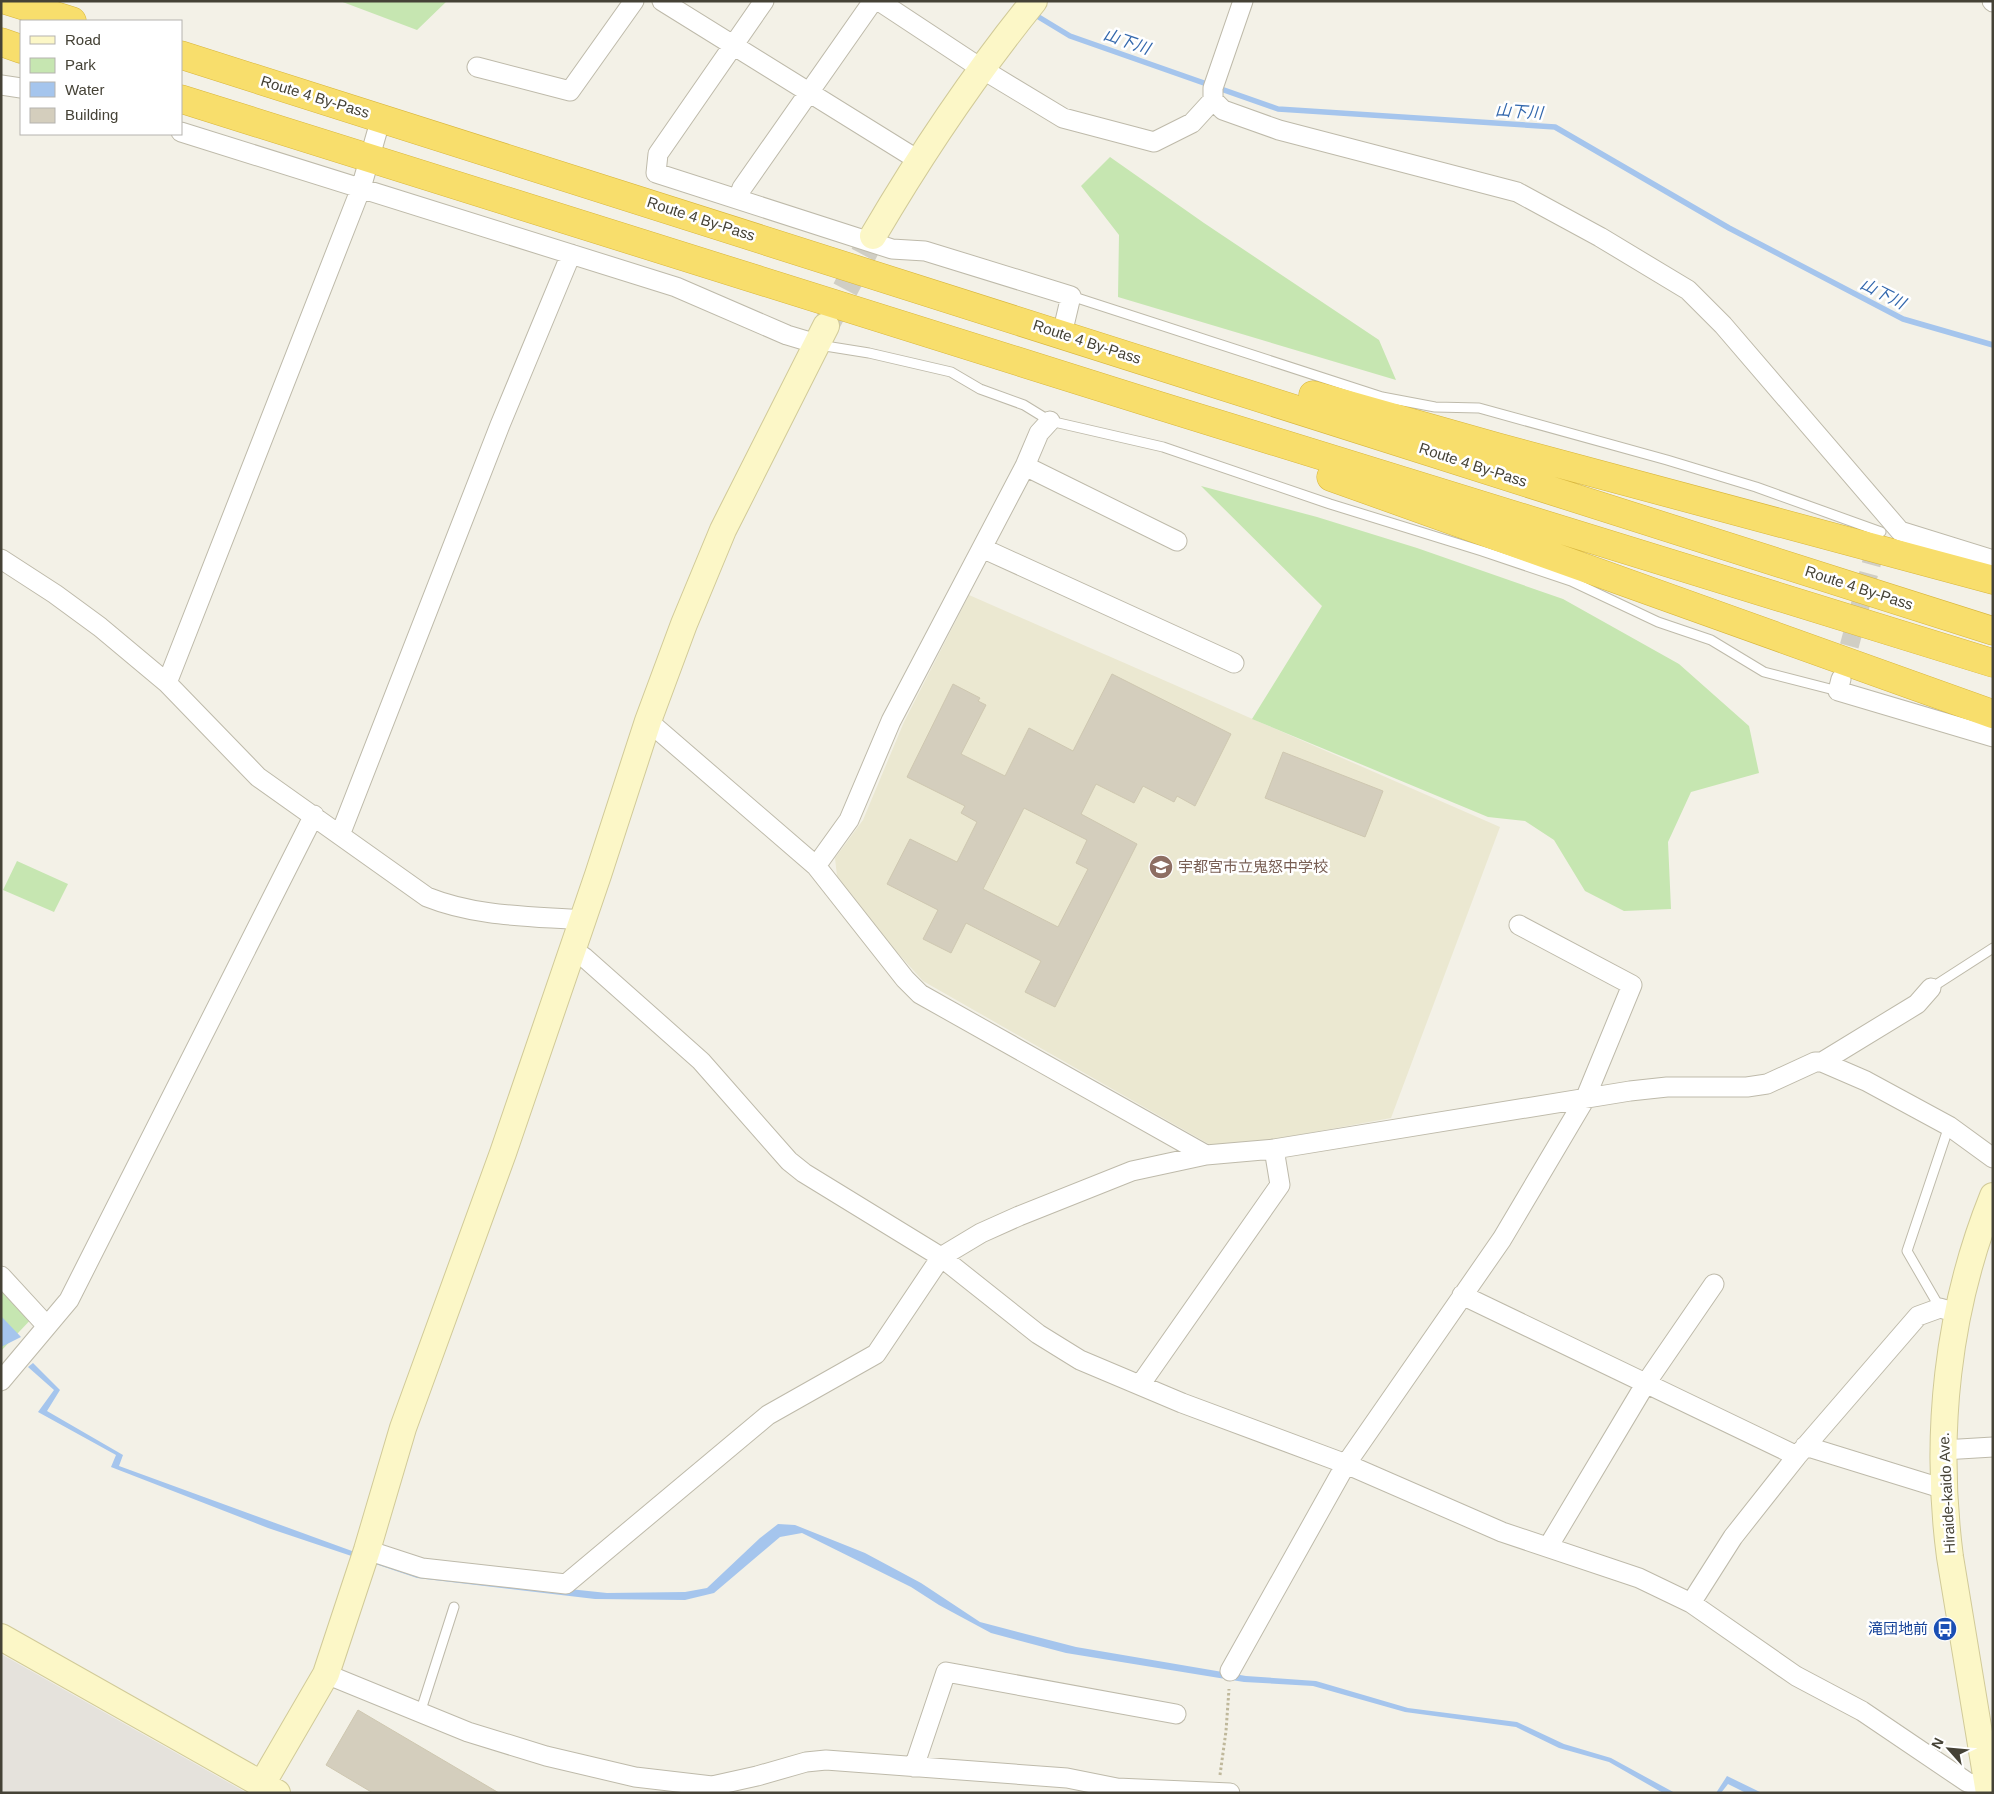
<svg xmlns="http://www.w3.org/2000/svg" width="1994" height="1794" viewBox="0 0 1994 1794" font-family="Helvetica,'Noto Sans JP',sans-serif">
<rect width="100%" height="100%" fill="#f3f1e7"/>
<path fill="#e5e2dc" d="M1 1654 247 1793H1Z"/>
<path fill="#ebe8d1" d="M969 595 1500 827 1391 1118 1271 1140 1214 1147 923 981 868 920 837 876 835 858 863 820 904 722Z"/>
<path fill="#c6e6b1" d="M340 1H447L417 30Z
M1110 157 1204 223 1379 340 1396 380 1118 297 1119 235 1081 186Z
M1201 486 1317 517 1417 548 1563 599 1679 664 1749 726 1759 773 1691 792 1668 842 1671 909 1624 911 1585 891 1554 840 1525 821 1488 817 1252 719 1322 606Z
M17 861 68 884 54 912 3 890Z
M1 1275 36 1314 1 1351Z"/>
<path fill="#a5c5ed" d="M1 1316 21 1337 1 1347Z
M33 1363 60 1390 47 1411 123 1455 119 1466 352 1551 420 1573 607 1593 685 1592 707 1588 760 1538 778 1524 795 1525 865 1553 921 1583 980 1622 1076 1647 1246 1676 1316 1681 1408 1708 1517 1722 1564 1744 1611 1758 1675 1793H1663L1609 1762 1559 1748 1516 1727 1405 1712 1313 1686 1244 1682 1066 1653 991 1633 939 1605 911 1587 802 1533 780 1537 714 1593 685 1600 595 1599 417 1578 268 1528 111 1467 116 1455 38 1412 54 1390 28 1367Z
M1727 1776 1762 1793H1746L1728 1784 1721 1793H1716Z"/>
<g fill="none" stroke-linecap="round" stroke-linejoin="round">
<path stroke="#a5c5ed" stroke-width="5.5" d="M1032 13 1070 36 1278 109 1555 127 1729 228 1903 319 1993 345"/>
</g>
<path fill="#d4cebd" stroke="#cec7b0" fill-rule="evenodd" d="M1112 674 1231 734 1195 806 1177 796 1174 802 1143 786 1134 803 1096 784 1081 814 1137 844 1055 1007 1025 992 1041 961 966 923 951 953 923 939 938 910 887 884 910 839 957 862 977 822 961 813 965 806 907 777 953 684 980 698 978 701 986 705 961 754 1005 776 1029 728 1073 751ZM1024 808 1087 840 1076 863 1088 869 1058 927 983 889Z
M1283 752 1383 791 1365 837 1265 798Z
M358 1710 499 1793H373L326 1765Z"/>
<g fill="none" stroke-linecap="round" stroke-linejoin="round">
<path stroke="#d0cec4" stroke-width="19" stroke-dasharray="19 9" stroke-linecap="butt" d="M1842 673 1878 539"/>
<path stroke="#d0cec4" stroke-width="26" stroke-dasharray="26 13" stroke-linecap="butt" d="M827 324 873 236"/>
<g stroke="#bebaaa" stroke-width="11">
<path id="lane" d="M1071 296 1382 397 1435 407 1479 408 1667 460 1756 487 1881 532
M819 345 869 353 951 372 980 389 1024 405 1050 421 1163 447 1330 504 1482 551 1571 581 1658 622 1711 640 1764 672 1838 691
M1931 988 1993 948
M1940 1308 1907 1251 1949 1126
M420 1713 454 1607"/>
</g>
<g stroke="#bebaaa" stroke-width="21">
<path id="street" d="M662 1 918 160
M764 1 658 154 656 173 892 249 925 251 1071 296 1062 334
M879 1 982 69 1063 118 1154 142 1192 123 1213 100
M1243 1 1213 88V100L1223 110 1279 130 1517 192 1600 237 1688 290 1723 325 1900 531 1993 560
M1992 1 1993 2
M477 67 570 91 634 1
M1 85 21 88
M381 118 361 188 167 683 258 777 427 897C477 917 530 916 582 920
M181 132 676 287 787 335 817 344
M738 199 742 188 873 1
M1025 466 1177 541
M982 548 1234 663
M1 559 55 594 100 627 167 683
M1841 679 1838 691 1993 737
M648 721 816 866 905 979 920 994 1206 1155
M340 835 500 425 571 254
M816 866 849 820 891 721 1025 466 1039 433 1050 421
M572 949 585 958 701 1061 789 1161 804 1173 941 1257 1038 1334 1080 1360 1182 1403 1346 1464 1502 1532 1639 1578 1691 1603 1796 1676 1862 1711 1967 1782 1988 1787
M1822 1062 1917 1004 1931 988
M1 1276 47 1326
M1462 1295 1797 1456
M1 1381 69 1300 314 815
M1140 1385 1280 1185 1274 1149
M1805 1446 1944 1489
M1943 1450 1993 1447
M1548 1547 1646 1383 1714 1284
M367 1550 422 1568 566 1584 768 1415 876 1354 941 1257 981 1233 1019 1216 1132 1171 1206 1155 1274 1149 1630 1091 1667 1087H1747L1767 1084 1815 1062H1822L1866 1081 1949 1126 1993 1158
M1691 1603 1733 1537 1797 1456 1918 1316 1940 1308 1957 1313
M1230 1671 1346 1464 1502 1239 1585 1099 1632 985 1519 925
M326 1674 468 1732 546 1756 635 1777 712 1786 757 1776 806 1762 826 1760 1067 1778 1117 1788 1230 1793
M914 1767 946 1672 1176 1714"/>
</g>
<g stroke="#d1ca98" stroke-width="28">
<path id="secondary" d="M873 236C921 154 974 75 1034 1
M1 1637 277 1793
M262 1784 326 1674 367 1550 403 1428 503 1153 598 875 648 721 684 624 723 530 826 326
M1989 1793 1950 1557C1934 1435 1947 1310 1993 1196"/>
</g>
<g stroke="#d7b53c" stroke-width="29">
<path id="highway" d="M8 1 72 21
M1 42 21 49
M181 55 1993 631
M181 99 1157 405 1993 663
M1313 395 1497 447 1993 580
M1331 477 1993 714"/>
</g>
<path stroke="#bfb89b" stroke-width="3" stroke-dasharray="2.5 2.5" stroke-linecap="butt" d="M1220 1775 1226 1731 1229 1689"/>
<use href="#lane" stroke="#fff" stroke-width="9"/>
<use href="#street" stroke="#fff" stroke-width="19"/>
<use href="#secondary" stroke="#fcf7c7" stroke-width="26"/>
<use href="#highway" stroke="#f8de6c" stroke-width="28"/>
</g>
<defs>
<g id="school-disc" transform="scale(1.25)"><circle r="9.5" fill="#8d6e63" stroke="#fff"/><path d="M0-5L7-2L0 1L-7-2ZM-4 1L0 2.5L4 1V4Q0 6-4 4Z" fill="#fff"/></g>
<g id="bus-disc" transform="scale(1.25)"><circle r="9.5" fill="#1a4fb4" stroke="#fff"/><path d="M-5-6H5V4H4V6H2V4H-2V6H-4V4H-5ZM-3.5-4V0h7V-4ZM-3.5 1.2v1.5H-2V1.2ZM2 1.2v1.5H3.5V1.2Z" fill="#fff"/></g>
</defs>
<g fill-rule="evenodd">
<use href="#school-disc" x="1161" y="867"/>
<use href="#bus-disc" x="1945" y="1629"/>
</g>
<g text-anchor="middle" stroke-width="5" stroke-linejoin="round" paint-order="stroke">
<g font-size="15" fill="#454236" stroke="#fff">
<text transform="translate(315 97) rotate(17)" y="5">Route 4 By-Pass</text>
<text transform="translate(701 219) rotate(18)" y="5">Route 4 By-Pass</text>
<text transform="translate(1087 342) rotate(18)" y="5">Route 4 By-Pass</text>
<text transform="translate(1473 465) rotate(18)" y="5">Route 4 By-Pass</text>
<text transform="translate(1859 588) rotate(18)" y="5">Route 4 By-Pass</text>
<text transform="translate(1947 1493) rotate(-93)" y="5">Hiraide-kaido Ave.</text>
</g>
<g font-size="15" fill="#785e54" stroke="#fff" text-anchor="start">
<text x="1178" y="872">宇都宮市立鬼怒中学校</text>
</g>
<g font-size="15" fill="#164399" stroke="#fff" text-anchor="end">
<text x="1928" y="1634">滝団地前</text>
</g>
<g font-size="16" font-style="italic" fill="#3368ad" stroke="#fff">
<text transform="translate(1127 41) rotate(19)" y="6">山下川</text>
<text transform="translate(1519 111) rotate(4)" y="6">山下川</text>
<text transform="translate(1883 293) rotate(27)" y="6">山下川</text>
</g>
</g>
<rect width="1994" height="1794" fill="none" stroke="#454236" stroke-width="5"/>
<rect x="20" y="20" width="162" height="115" fill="#ffffff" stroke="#b5b3af"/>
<rect x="30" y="36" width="25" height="8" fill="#fcf7c7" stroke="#b5b3af"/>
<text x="65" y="45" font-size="15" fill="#454236">Road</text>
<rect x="30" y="58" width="25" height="15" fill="#c6e6b1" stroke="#b5b3af"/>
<text x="65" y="70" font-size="15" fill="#454236">Park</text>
<rect x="30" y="82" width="25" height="15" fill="#a5c5ed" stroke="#b5b3af"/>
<text x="65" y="95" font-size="15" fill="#454236">Water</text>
<rect x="30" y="108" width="25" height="15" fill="#d4cebd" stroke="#b5b3af"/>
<text x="65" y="120" font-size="15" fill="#454236">Building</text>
<g transform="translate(1949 1749) rotate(297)" stroke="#ffffff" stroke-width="4" paint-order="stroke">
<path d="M0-4L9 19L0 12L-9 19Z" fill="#454236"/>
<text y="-8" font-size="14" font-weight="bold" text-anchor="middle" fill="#454236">N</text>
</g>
</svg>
